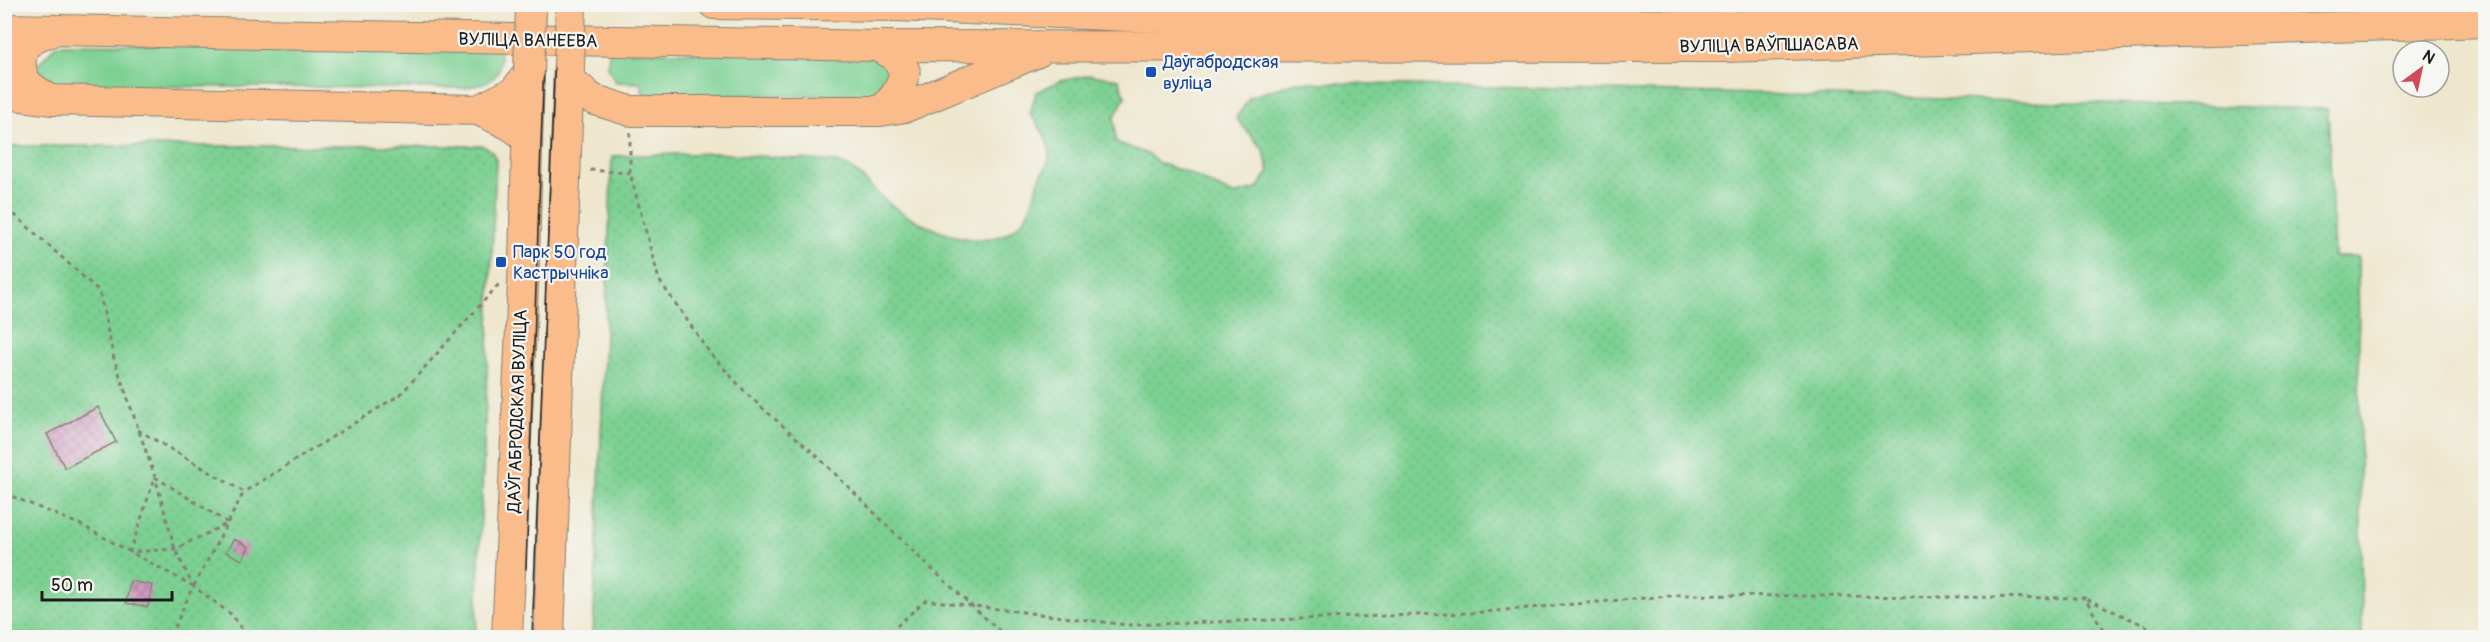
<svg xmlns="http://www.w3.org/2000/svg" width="2490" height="642" viewBox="0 0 2490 642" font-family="Pangolin,sans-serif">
<defs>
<pattern id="park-dots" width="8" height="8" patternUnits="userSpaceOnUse" patternTransform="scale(1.5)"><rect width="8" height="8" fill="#7cd092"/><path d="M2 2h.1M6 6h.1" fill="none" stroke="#6bb27d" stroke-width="1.8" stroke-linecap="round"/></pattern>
<pattern id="building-cross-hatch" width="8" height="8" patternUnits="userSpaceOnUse" patternTransform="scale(1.5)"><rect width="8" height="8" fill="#cf9cc0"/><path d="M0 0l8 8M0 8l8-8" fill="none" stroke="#a77e9b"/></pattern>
</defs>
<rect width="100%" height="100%" fill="#f6f6f2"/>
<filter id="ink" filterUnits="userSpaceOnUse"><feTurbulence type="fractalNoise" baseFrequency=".0167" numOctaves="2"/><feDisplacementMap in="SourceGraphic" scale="12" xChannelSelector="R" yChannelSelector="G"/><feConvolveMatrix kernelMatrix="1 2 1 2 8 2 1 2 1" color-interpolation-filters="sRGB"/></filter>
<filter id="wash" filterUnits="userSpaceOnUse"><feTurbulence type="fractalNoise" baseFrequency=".008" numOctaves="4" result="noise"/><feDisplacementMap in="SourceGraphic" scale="24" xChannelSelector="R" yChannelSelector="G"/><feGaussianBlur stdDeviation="1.35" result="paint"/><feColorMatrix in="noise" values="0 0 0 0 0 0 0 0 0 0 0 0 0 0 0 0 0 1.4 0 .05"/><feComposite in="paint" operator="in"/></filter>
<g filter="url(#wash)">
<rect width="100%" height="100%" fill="#eee7ce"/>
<path fill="#7cd092" stroke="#4c7657" stroke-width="1.5" d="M57 44 499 47C505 79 491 82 464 88L58 86 35 68Z
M609 51 880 56 894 68 881 97 643 94 641 83 616 82 608 68Z"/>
<path fill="url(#park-dots)" stroke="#4c7657" stroke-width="1.5" d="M1090 75 1119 79 1125 97 1114 118 1116 142 1147 154 1161 164 1186 172 1233 195 1256 189 1269 172 1264 151 1236 118 1250 97 1296 82 2328 109 2334 257H2358L2362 637H593L612 156 717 153 838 162C858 168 871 189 887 202 920 227 990 262 1024 219 1032 208 1035 189 1041 176 1043 172 1048 165 1049 160 1052 143 1040 127 1030 114L1036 92 1060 81Z
M4 146H483L492 151 496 160 476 637H5Z"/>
<g id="blocks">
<path fill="url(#building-cross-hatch)" d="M98 407 116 442 65 468 47 434Z
M234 539 249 547 242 560 226 552Z
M130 581 152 585 148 607 126 603Z"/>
</g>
</g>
<g filter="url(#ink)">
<use href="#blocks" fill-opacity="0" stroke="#858275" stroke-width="1.5"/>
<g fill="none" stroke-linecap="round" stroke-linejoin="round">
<g stroke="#858275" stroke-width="25">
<path id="minor" d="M1723 4 1724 40"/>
</g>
<g stroke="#858275" stroke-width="32">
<path id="major" d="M714 4 896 6 1129 16 1435 19 1723 26 2273 4
M4 29 877 46 1725 47 2486 22
M877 46 894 55 905 71C901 89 894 100 880 111
M569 79 592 99 630 111H880L906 107 1038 52
M4 90 14 95 51 100 478 110 510 125 527 137
M51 100C43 95 33 90 27 83 19 73 18 51 28 43 35 37 46 34 54 30
M478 110 514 92 529 72
M507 638 524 261 529 72
M549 638 569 65"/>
</g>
<path stroke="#858275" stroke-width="3" stroke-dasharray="4.5 4.5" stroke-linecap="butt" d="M630 132V173L659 280 710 353 749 396 817 456 922 560 1007 638
M590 170 630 173
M4 200 6 207 99 291 114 359 155 477 175 549 193 586 232 615 248 638
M138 430 244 492 401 394 499 284
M155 477 228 523 175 549 130 552Z
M4 493 81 525 193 586 170 638
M194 586 244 492
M2087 599 2172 638
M883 638 926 600 1127 625 1471 613 1680 595 2085 598 2108 638"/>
<use href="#minor" stroke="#fff" stroke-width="22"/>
<use href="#major" stroke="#f9bc8a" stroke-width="30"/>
<path stroke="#1c1c1c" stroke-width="1.5" d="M526 569 546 4
M532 638 557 4"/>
<g stroke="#858275" stroke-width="32" stroke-linecap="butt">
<path id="major-bridge" d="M569 65 571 4
M529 72 531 4"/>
</g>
<use href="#major-bridge" stroke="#f9bc8a" stroke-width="30"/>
</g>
</g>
<g fill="#1a4fb4" stroke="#f6f6f2" stroke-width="2">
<rect x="1145" y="66" width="12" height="12" rx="3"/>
<rect x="495" y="256" width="12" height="12" rx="3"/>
</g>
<g text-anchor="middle" stroke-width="4.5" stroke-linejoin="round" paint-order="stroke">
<g font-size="18" fill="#1c1c1c" stroke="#f6f6f2">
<text transform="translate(528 40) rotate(1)" y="6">ВУЛІЦА ВАНЕЕВА</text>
<text transform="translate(1769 45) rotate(-1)" y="6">ВУЛІЦА ВАЎПШАСАВА</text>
<text transform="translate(517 411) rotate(-88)" y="6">ДАЎГАБРОДСКАЯ ВУЛІЦА</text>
</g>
<g font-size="18" fill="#164399" stroke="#f6f6f2" text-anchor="start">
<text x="1163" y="68">Даўгабродская<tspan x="1163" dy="21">вуліца</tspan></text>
<text x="513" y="258">Парк 50 год<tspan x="513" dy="21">Кастрычніка</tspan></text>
</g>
</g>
<rect width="2490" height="642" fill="none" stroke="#f6f6f2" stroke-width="24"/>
<g transform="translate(2421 69) rotate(33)"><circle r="28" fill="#f6f6f2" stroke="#9f9f9c" stroke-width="1.5"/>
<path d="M0-4.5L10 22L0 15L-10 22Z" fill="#d1495b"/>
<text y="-9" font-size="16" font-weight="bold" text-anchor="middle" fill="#1c1c1c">N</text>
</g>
<path d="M42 591v9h130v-9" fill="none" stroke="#1c1c1c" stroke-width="3"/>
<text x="51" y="591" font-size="18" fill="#1c1c1c" stroke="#f6f6f2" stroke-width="4.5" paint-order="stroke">50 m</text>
</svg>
